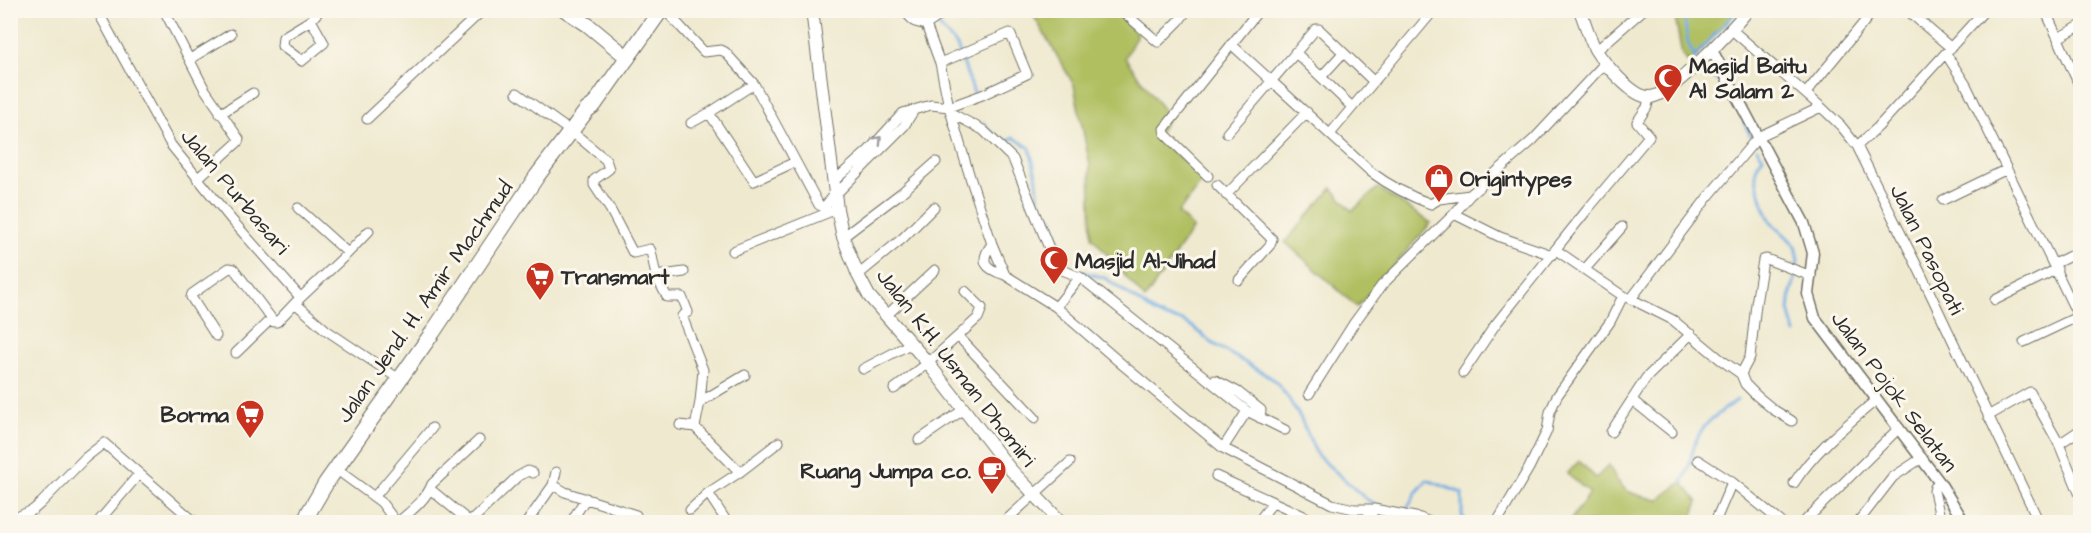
<svg xmlns="http://www.w3.org/2000/svg" width="2091" height="533" viewBox="0 0 2091 533" font-family="'Architects Daughter',sans-serif">
<rect width="100%" height="100%" fill="#fbf7ec"/>
<filter id="ink" filterUnits="userSpaceOnUse"><feTurbulence type="fractalNoise" baseFrequency=".0167" numOctaves="2"/><feDisplacementMap in="SourceGraphic" scale="12" xChannelSelector="R" yChannelSelector="G"/><feConvolveMatrix kernelMatrix="1 2 1 2 8 2 1 2 1" color-interpolation-filters="sRGB"/></filter>
<filter id="wash" filterUnits="userSpaceOnUse"><feTurbulence type="fractalNoise" baseFrequency=".008" numOctaves="4" result="noise"/><feDisplacementMap in="SourceGraphic" scale="24" xChannelSelector="R" yChannelSelector="G"/><feGaussianBlur stdDeviation="1.35" result="paint"/><feColorMatrix in="noise" values="0 0 0 0 0 0 0 0 0 0 0 0 0 0 0 0 0 1.4 0 .05"/><feComposite in="paint" operator="in"/></filter>
<g filter="url(#wash)">
<rect width="100%" height="100%" fill="#efe9cf"/>
<path fill="#b0bf61" stroke="#6e7546" stroke-width="1.5" d="M1031 11H1115L1137 34 1125 58 1169 117 1156 137 1204 179 1178 213 1193 228 1145 299 1092 237 1090 166 1074 85Z
M1674 11H1736L1690 64 1682 55Z
M1332 188 1352 211 1378 188 1431 223 1357 307 1285 242Z
M1579 461 1596 478 1609 465C1622 494 1629 493 1658 500L1682 482 1698 502 1690 522H1569L1590 493 1567 474Z"/>
<g fill="none" stroke-linecap="round" stroke-linejoin="round">
<path stroke="#70ace2" stroke-width="3" d="M930 10 938 25 957 46 974 93
M1683 10 1688 43 1695 58
M1694 57 1738 10
M1705 72 1722 83 1731 100 1739 111
M1744 122 1750 135
M984 123 988 130 1007 142 1013 137 1030 148 1037 180 1039 206 1052 218 1066 264 1073 269 1105 278 1155 313 1167 318 1183 321 1197 330 1212 343 1273 379 1287 396 1300 417 1317 455 1366 499 1381 507
M1757 148 1763 157C1760 161 1757 165 1756 169 1754 180 1766 216 1773 224 1788 239 1801 244 1797 267
M1795 333 1789 310 1791 292 1797 273
M1682 482C1691 470 1690 455 1696 441 1704 420 1720 414 1737 400
M1405 512 1416 493 1427 480 1462 493V515L1465 521 1471 522"/>
</g>
</g>
<g filter="url(#ink)">
<g fill="none" stroke-linecap="round" stroke-linejoin="round">
<g stroke="#706e64" stroke-width="11">
<path id="minor" d="M97 10 171 145 230 218 300 297
M164 10 204 88 239 139 238 142 197 179
M665 10 704 52 721 50 725 52 754 84 819 205 824 207 831 199 904 126 914 110
M903 10 915 22 926 25 948 10
M1121 10 1158 42 1179 21 1187 10
M1907 10 1951 48
M2045 10 2080 87
M311 20 324 43 302 61 282 46 283 37 311 20 320 10
M926 25 940 63 949 107 970 177 992 244 1005 275 1056 307 1124 366 1223 448 1332 504 1354 509H1371
M1732 30 1821 107 1841 126 1857 146 1920 272 2039 522
M2058 38 2080 26
M1231 44 1371 172C1390 186 1409 196 1431 204L1439 199 1470 195
M1596 51 1643 10
M1295 52 1352 107
M1946 54 1966 85 2080 320
M190 59 231 34
M1321 77 1343 53
M754 84 709 113 754 181 795 162
M517 93 581 139 606 160 609 169 594 180V185L610 209 633 253 650 249 651 251 656 276 667 297H682L688 312 682 316 703 370 700 402 695 427
M1806 93 1874 10
M951 113 983 130 1013 159 1057 268 1080 277 1247 411 1285 430
M220 114 253 93
M367 119 483 10
M691 123 709 113
M1227 133 1316 29H1319L1373 81
M1330 134 1434 10
M1857 146 1878 127 1985 10
M1208 176 1165 134 1164 129 1259 10
M834 181 869 150 903 113 931 105 949 107 982 95 1027 74 1010 33 940 63
M1217 185 1272 239 1270 245 1239 280
M1226 195 1307 112
M1943 200 2007 169
M298 208 348 253
M1454 214 1470 195 1533 140 1605 63
M369 231 348 253 295 303 326 330 399 379
M843 237 901 193 936 162
M992 244C978 262 986 269 1005 275
M1556 250 1623 296 1631 299 1707 198 1758 137 1821 107
M733 251 837 209
M2054 264 2080 251
M1585 269 1622 227
M858 275 903 238 934 207
M656 276 684 272
M1631 299 1673 320 1720 359 1741 374 1745 384 1757 396 1774 410 1792 421
M1995 300 2057 269
M1056 307 1080 277
M886 316 935 270
M216 336 191 297 192 294 229 268 234 269 274 322H277L295 303
M958 336 1035 418
M2024 342 2079 316
M236 353 271 319
M863 369 912 343
M1463 373 1495 325 1587 210 1649 136 1637 122 1647 107 1649 98
M1741 374 1750 357 1756 304 1763 260 1766 259 1811 276
M1215 380 1238 392 1261 410 1260 418
M894 389 928 363 978 318 982 308 965 291
M1309 394 1354 323 1382 285 1454 214 1500 237 1552 255
M1632 400 1672 432
M700 402 745 375
M1988 416 2030 392 2059 444 2080 495
M680 425 695 427 740 472
M1611 432 1646 378 1691 334
M919 440 963 410
M2059 444 2080 430
M1223 448 1247 411
M1698 460 1732 482 1781 522
M336 469 381 502 396 522
M1216 476 1317 522
M1794 483C1815 450 1847 425 1876 400
M1940 483 1935 487 1934 491 1941 522
M553 485 565 492 636 515
M430 489 470 522
M708 493 727 522
M375 496 432 428
M1374 509 1420 518 1430 522
M690 510 708 493 740 472 779 442
M10 520 33 510 41 503 85 458 104 443 195 522
M98 522 139 474
M398 522C411 511 426 500 432 484L479 440
M470 522 517 477 528 471 533 473
M527 522 553 485 556 472
M571 522 586 498
M1004 522 1070 462
M1258 522 1273 502
M1361 522 1372 514
M1497 522 1529 468 1547 431 1550 412 1557 396 1610 322 1623 296
M1715 522 1732 482
M1804 522 1899 428
M1858 522 1893 477 1922 458"/>
</g>
<g stroke="#706e64" stroke-width="13">
<path id="tertiary" d="M1712 50 1804 223 1813 253 1808 294 1815 318 1940 483 1964 522"/>
</g>
<g stroke="#706e64" stroke-width="14">
<path id="secondary" d="M812 10 837 209 843 237 858 275 869 296 928 363 1010 469 1061 522
M1580 10C1585 23 1589 37 1595 49 1603 62 1632 97 1649 97 1670 98 1733 28 1748 10"/>
</g>
<g stroke="#706e64" stroke-width="16">
<path id="primary" d="M565 10 588 25 628 58"/>
</g>
<g stroke="#706e64" stroke-width="17">
<path id="trunk" d="M305 522 309 512 326 483 433 332 537 176 587 110 594 105 661 10"/>
</g>
<use href="#minor" stroke="#fff" stroke-width="9"/>
<use href="#tertiary" stroke="#fff" stroke-width="10"/>
<use href="#secondary" stroke="#fff" stroke-width="12"/>
<use href="#primary" stroke="#fff" stroke-width="14"/>
<use href="#trunk" stroke="#fff" stroke-width="15"/>
</g>
<defs><path id="oneway-chevron" d="M-2-3.5L2.5 0L-2 3.5" fill="none" stroke-width="1.6" stroke-linecap="round" stroke-linejoin="round" transform="scale(1.5)"/></defs>
<use stroke="#a0a0a0" href="#oneway-chevron" transform="translate(878 140) rotate(-47)"/>
</g>
<defs>
<g id="mosque-pin" transform="scale(1.5)"><path d="M0 17L-7.5 6A9.5 9.5 0 1 1 7.5 6Z" fill="#c8321e" stroke="#fbf7ec"/><path d="M3.5-4.9A6 6 0 1 0 3.5 4.9A5 5 0 1 1 3.5-4.9Z" fill="#fff"/></g>
<g id="shop-pin" transform="scale(1.5)"><path d="M0 17L-7.5 6A9.5 9.5 0 1 1 7.5 6Z" fill="#c8321e" stroke="#fbf7ec"/><path d="M-5-2.5h2.3a2.7 3.5 0 0 1 5.4 0H5L5.5 6h-11ZM-1.5-2.5h3a1.5 2.3 0 0 0-3 0Z" fill="#fff"/></g>
<g id="supermarket-pin" transform="scale(1.5)"><path d="M0 17L-7.5 6A9.5 9.5 0 1 1 7.5 6Z" fill="#c8321e" stroke="#fbf7ec"/><path d="M-6-5.5h2.5l.6 2H6L4.5 2H-2.5L-4.4-4H-6ZM-1.5 3.2a1.3 1.3 0 1 0 .1 0ZM3 3.2a1.3 1.3 0 1 0 .1 0Z" fill="#fff"/></g>
<g id="cafe-pin" transform="scale(1.5)"><path d="M0 17L-7.5 6A9.5 9.5 0 1 1 7.5 6Z" fill="#c8321e" stroke="#fbf7ec"/><path d="M-5.5-4.5H6V0H3Q3 3.5 0 3.5H-2.5Q-5.5 3.5-5.5 0ZM3-3.2v2h1.7v-2ZM-6 4.5H4V6H-6Z" fill="#fff"/></g>
</defs>
<g fill-rule="evenodd">
<use href="#mosque-pin" x="1668" y="78"/>
<use href="#shop-pin" x="1439" y="178"/>
<use href="#mosque-pin" x="1054" y="260"/>
<use href="#supermarket-pin" x="540" y="276"/>
<use href="#supermarket-pin" x="250" y="414"/>
<use href="#cafe-pin" x="992" y="470"/>
</g>
<g text-anchor="middle" stroke-width="6" stroke-linejoin="round" paint-order="stroke">
<g font-size="22" font-weight="bold" fill="#2b2b2b" stroke="#fbf7ec" text-anchor="start">
<text x="1689" y="73">Masjid Baitu<tspan x="1689" dy="25">Al Salam 2</tspan></text>
<text x="1460" y="186">Origintypes</text>
<text x="1075" y="268">Masjid Al-Jihad</text>
<text x="561" y="284">Transmart</text>
<text x="229" y="422" text-anchor="end">Borma</text>
<text x="971" y="478" text-anchor="end">Ruang Jumpa co.</text>
</g>
<g font-size="22" fill="#2b2b2b" stroke="#fbf7ec">
<text transform="translate(236 191) rotate(50)" y="8">Jalan Purbasari</text>
<text transform="translate(1928 249) rotate(64)" y="8">Jalan Pasopati</text>
<text transform="translate(424 301) rotate(-55)" y="8">Jalan Jend. H. Amir Machmud</text>
<text transform="translate(957 367) rotate(52)" y="8">Jalan K.H. Usman Dhomiri</text>
<text transform="translate(1895 391) rotate(53)" y="8">Jalan Pojok Selatan</text>
</g>
</g>
<rect width="2091" height="533" fill="none" stroke="#fbf7ec" stroke-width="36"/>
</svg>
